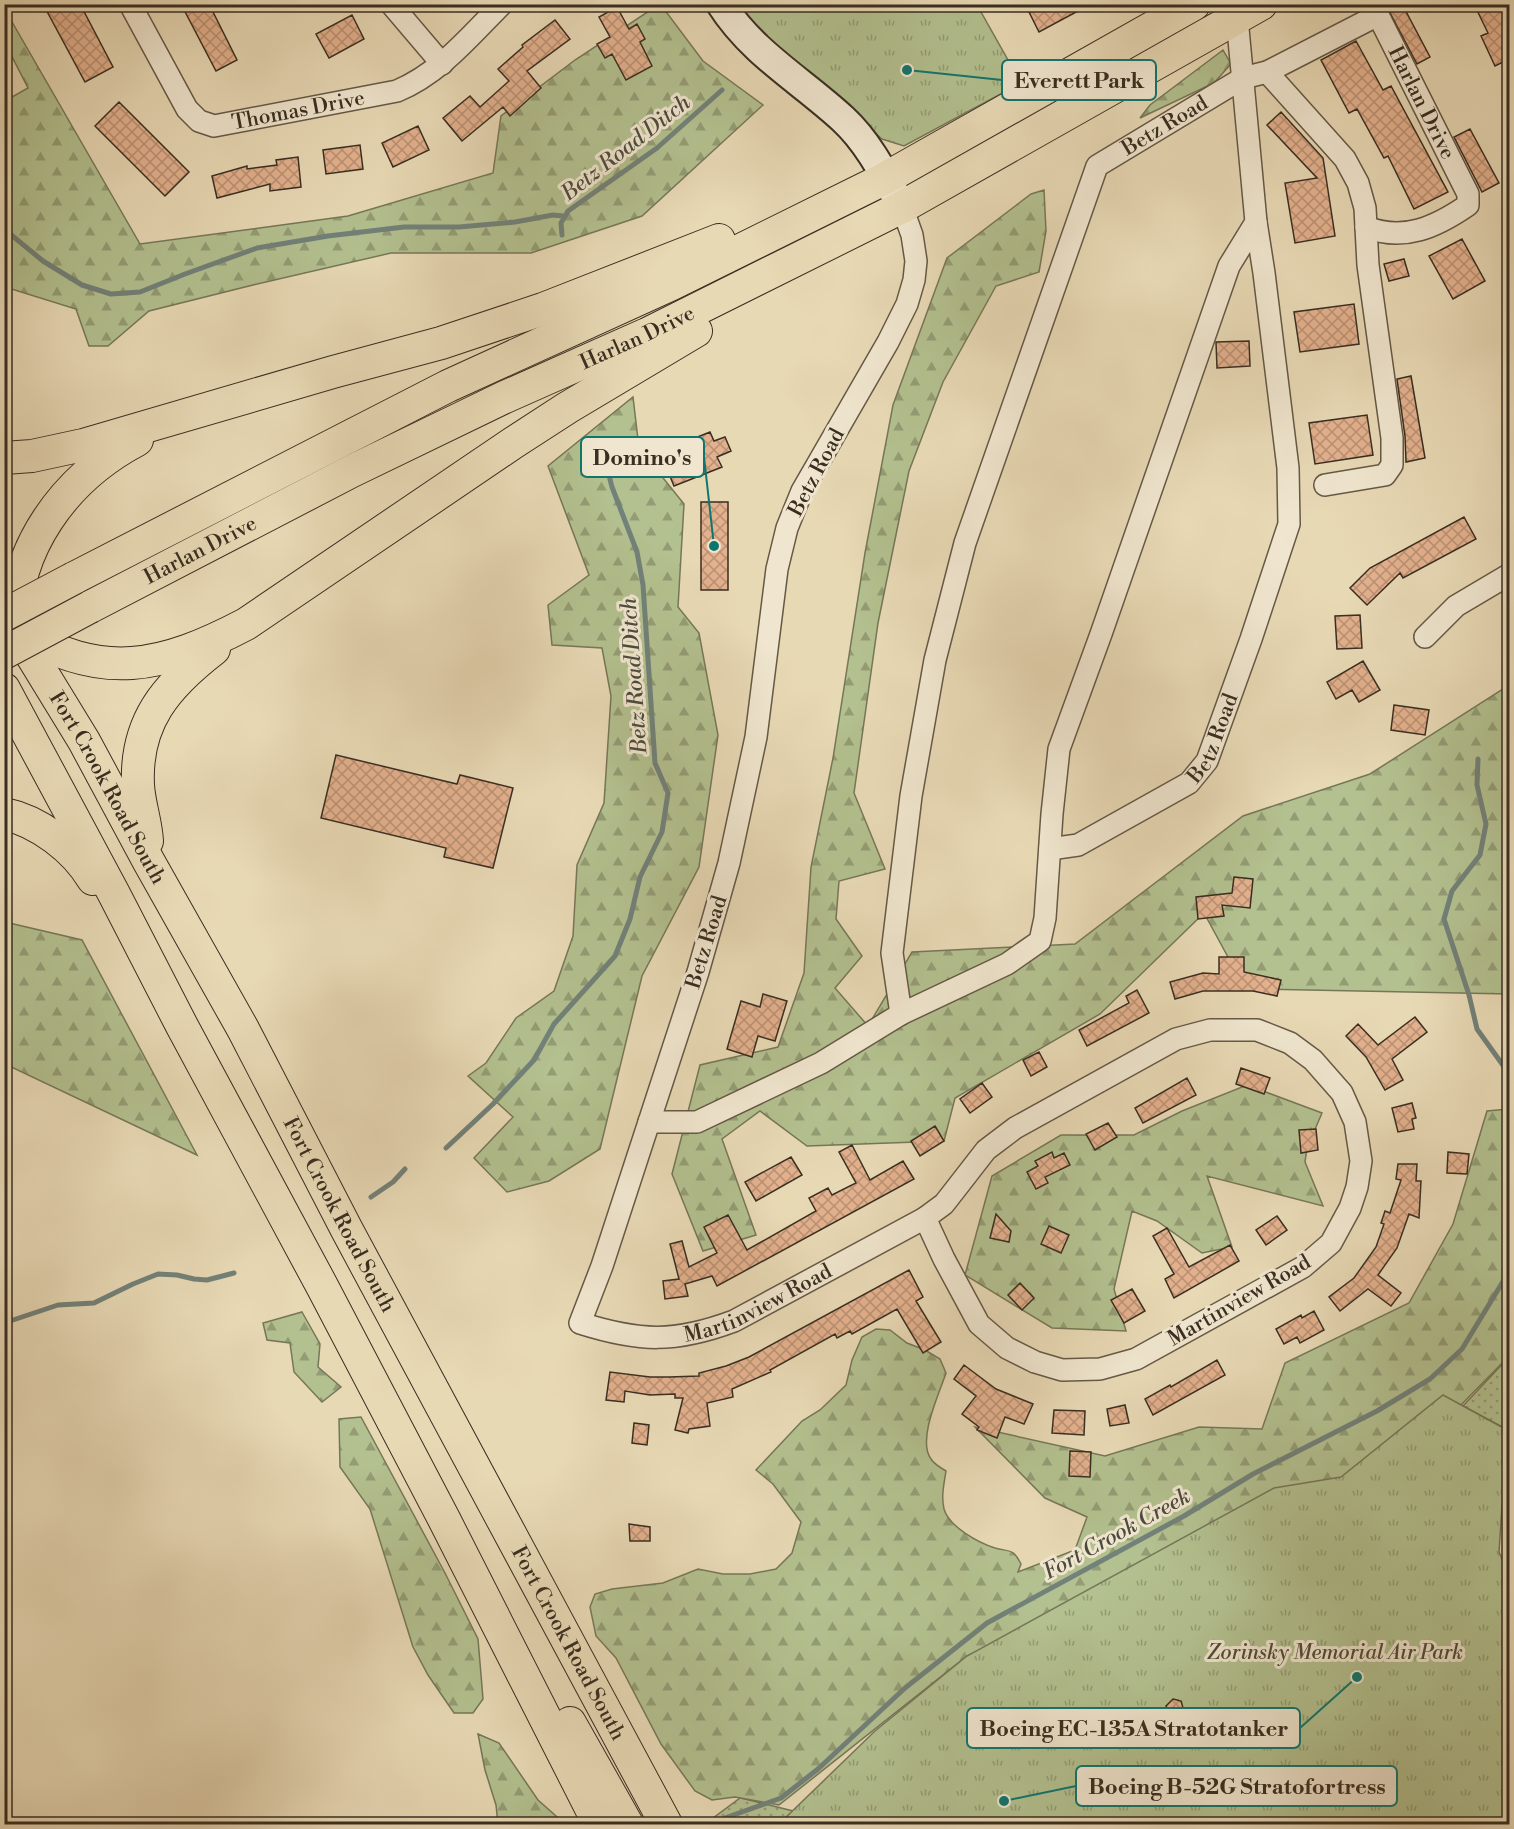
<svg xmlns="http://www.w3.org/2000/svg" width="1514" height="1829" viewBox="0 0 1514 1829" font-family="'Libre Bodoni',serif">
<defs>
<pattern id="grass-dots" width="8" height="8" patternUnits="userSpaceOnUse" patternTransform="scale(1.5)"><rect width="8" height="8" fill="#b3c08f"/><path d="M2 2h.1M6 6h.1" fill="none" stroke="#939c74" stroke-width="1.8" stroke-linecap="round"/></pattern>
<pattern id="forest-firs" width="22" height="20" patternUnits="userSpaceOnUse" patternTransform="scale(1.5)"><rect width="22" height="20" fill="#b3c08f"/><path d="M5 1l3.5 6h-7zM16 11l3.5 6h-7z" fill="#939c74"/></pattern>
<pattern id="park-tufts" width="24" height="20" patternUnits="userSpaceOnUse" patternTransform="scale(1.5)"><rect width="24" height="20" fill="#b3c08f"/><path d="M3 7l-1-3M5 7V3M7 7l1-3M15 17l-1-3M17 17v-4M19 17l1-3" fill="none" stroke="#939c74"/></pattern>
<pattern id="building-cross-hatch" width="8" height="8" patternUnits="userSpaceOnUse" patternTransform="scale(1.5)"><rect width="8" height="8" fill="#e3b18d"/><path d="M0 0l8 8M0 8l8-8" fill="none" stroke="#b99073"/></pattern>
</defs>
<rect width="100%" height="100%" fill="#e8d9b5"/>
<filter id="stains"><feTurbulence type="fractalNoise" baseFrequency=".00333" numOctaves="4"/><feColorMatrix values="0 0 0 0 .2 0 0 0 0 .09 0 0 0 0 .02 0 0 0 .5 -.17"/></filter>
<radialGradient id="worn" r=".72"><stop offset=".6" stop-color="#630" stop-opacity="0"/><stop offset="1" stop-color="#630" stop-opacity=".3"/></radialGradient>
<path fill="url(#grass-dots)" stroke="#767758" stroke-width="1.5" d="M1509 1357 1510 1429 1508 1430 1463 1406Z
M740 1798H741L793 1811 779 1824H705Z"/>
<path fill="url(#forest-firs)" stroke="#767758" stroke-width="1.5" d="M658 5H661L703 61 763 105 642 216 531 253H391L253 285 149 311 108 346H89L76 309 5 287V101L28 88 5 43 4 8 140 244 348 216 493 173 501 116 575 60Z
M1223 50 1231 64 1214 83 1140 118 1150 105Z
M1044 190 1046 231 1039 272 996 286 943 382 909 471 878 623 854 793 885 869 839 881 836 919 862 956 835 988 868 1026 912 952 1075 944 1243 816 1370 774 1509 685V994L1259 989 1228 957 1204 913 1100 1014 955 1098 944 1141 807 1146 760 1111 722 1139 756 1235 703 1251 672 1174 700 1065 778 1047 804 973 811 867 833 758 865 553 893 405 947 258 1031 194Z
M633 397 639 448 684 504 678 607 699 633 718 735 699 867 642 976 600 1149 549 1181 507 1192 474 1158 513 1117 468 1076 486 1063 516 1018 554 991 573 936 577 865 604 803 611 696 602 648 552 645 548 605 589 575 548 466Z
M5 922 82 940 197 1155 9 1066 4 1059Z
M1247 1085 1322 1113 1307 1148 1305 1162 1323 1206 1207 1176 1232 1247 1202 1253 1157 1221 1132 1211 1114 1289 1126 1331 1052 1328 965 1275 992 1176 1061 1135H1134L1182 1111Z
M1509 1109V1356L1418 1449 967 1656 779 1805 735 1797 712 1800 695 1791 661 1744 616 1658 596 1636 590 1607 595 1594 612 1589 663 1583 698 1569 723 1574H750L776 1569 792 1553 801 1522 773 1484 756 1470 802 1421 820 1410 846 1385 852 1360 862 1337 876 1329 890 1330 907 1343 925 1350 940 1359 946 1373C939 1394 917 1440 931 1459 934 1464 941 1468 946 1471 944 1484 941 1496 944 1509 949 1527 979 1543 995 1548 1010 1552 1013 1548 1021 1564L1018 1572 1075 1550 1087 1517 1045 1498 975 1427 1105 1456 1199 1427 1262 1429 1285 1363 1409 1303 1453 1224 1487 1111Z
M302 1312 320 1344 318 1367 341 1387 322 1402 294 1372 290 1343 267 1340 263 1323Z
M361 1417 445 1573 478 1639 483 1699 473 1713H454L428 1675 413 1647 370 1509 340 1467 339 1419Z
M478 1734 499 1743 538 1800 565 1824H498L496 1805 485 1770Z"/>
<path fill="url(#park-tufts)" stroke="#767758" stroke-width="1.5" d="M738 5H977L1021 83 904 146 882 139 786 58 747 16Z
M1443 1395 1507 1430 1499 1552 1510 1577 1509 1824H779L875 1731 967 1656 1274 1488 1341 1477Z"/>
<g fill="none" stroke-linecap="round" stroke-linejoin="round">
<path stroke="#728179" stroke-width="5" d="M801 7 803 4
M4 229 43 261 82 285 111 294 140 292 185 274 257 248 328 236 404 227H459L515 222 553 215 563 216
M562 235 561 223 568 211 657 148 722 90
M1478 759 1477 785 1486 824 1480 855 1452 891 1444 919 1469 995 1477 1029 1510 1075
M446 1148 493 1104 534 1060 554 1024 615 956 630 919 640 877 662 832 668 793 655 763 643 585 637 552 612 487 604 456
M371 1197 393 1182 405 1169
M4 1323 58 1305 94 1303 133 1284 158 1274 177 1275 194 1279 207 1280 234 1273
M725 1818 781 1798 818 1769 905 1688 987 1623 1184 1516 1253 1474 1377 1411 1430 1379 1462 1349 1510 1270"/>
</g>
<path fill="url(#building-cross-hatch)" stroke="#392e21" stroke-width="1.5" d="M43 4H80L113 67 85 82Z
M181 4H209L237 60 216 71Z
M1025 4H1091L1039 32Z
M1391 4H1402L1430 57 1417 64 1387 7Z
M1474 4H1501L1509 23V59L1495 66 1481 36 1488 33Z
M617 7 629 29 637 24 645 39 640 42 652 66 626 80 612 54 605 58 597 44 610 37 599 17Z
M352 15 364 39 329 58 316 34Z
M555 20 570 39 527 71 541 88 510 116 503 107 462 141 443 118 470 96 480 107 509 81 498 69 523 47 522 45Z
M1356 41 1383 90 1391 86 1448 192 1414 209 1388 156 1384 158 1357 109 1349 113 1321 60Z
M119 102 189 172 165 196 95 126Z
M1281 112 1323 158 1335 236 1295 243 1285 183 1317 178 1267 125Z
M418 126 429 150 393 167 382 143Z
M1470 129 1499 183 1482 192 1454 137Z
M360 145 363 169 326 174 323 150Z
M298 157 301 187 270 191V184L217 198 212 176 247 166V169L277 165 276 160Z
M1462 239 1485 281 1453 299 1429 256Z
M1404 259 1409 276 1389 281 1384 264Z
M1354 304 1359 344 1300 352 1294 312Z
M1249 341 1250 366 1217 368 1216 342Z
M1411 376 1425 458 1406 462 1405 436 1397 379Z
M1367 415 1373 455 1315 464 1309 423Z
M710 432 714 441 725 437 731 451 717 457 722 467 674 486 665 464 695 452 690 440Z
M701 502H728V590H701Z
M1464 517 1476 539 1403 578 1400 573 1367 605 1350 588 1370 568Z
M1360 615 1362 648 1337 649 1335 616Z
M1363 661 1380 690 1359 702 1352 690 1336 699 1327 682Z
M1394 705 1429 710 1425 735 1391 730Z
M336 755 457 784 460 775 513 788 493 868 444 857 446 848 321 818Z
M1234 877 1253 879 1250 908 1222 905 1224 916 1198 919 1196 897 1232 893Z
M1219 957H1244V972L1281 980 1277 996 1253 991H1203L1175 999 1170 982 1203 973 1219 974Z
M1137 990 1149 1013 1087 1046 1079 1030 1129 1003 1126 996Z
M763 994 787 1001 775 1041 758 1036 752 1057 727 1049 741 1001 760 1007Z
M1415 1017 1427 1032 1392 1059 1403 1080 1385 1090 1366 1057 1346 1036 1358 1024 1378 1045Z
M1039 1052 1047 1067 1031 1076 1023 1060Z
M1241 1068 1270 1078 1264 1094 1236 1084Z
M1187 1078 1196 1095 1143 1123 1135 1108Z
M982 1083 992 1097 970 1113 960 1099Z
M1412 1103 1416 1118 1412 1119 1414 1129 1398 1132 1392 1108Z
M1108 1123 1117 1137 1095 1150 1086 1134Z
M935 1126 944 1141 920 1156 911 1141Z
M1316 1129 1318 1150 1301 1153 1299 1130Z
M852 1145 870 1180 903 1161 914 1179 717 1286 712 1276 685 1284 688 1296 665 1299 663 1281 679 1279 670 1244 682 1241 689 1267 717 1253 704 1227 728 1215 747 1250 816 1211 809 1198 828 1188 832 1195 856 1183 839 1152Z
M1052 1152 1054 1158 1064 1153 1070 1165 1045 1177 1048 1183 1036 1189 1027 1172 1038 1166 1035 1161Z
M1448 1152 1469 1154 1467 1174 1447 1173Z
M791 1157 802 1175 756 1201 745 1182Z
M1398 1164H1417L1416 1181H1421L1419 1218 1409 1214 1397 1248 1378 1275 1401 1293 1391 1306 1368 1289 1340 1311 1329 1297 1354 1278 1376 1247 1384 1224 1381 1223 1385 1211 1390 1213 1401 1180 1396 1179Z
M996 1214 1011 1231 1009 1242 990 1238Z
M1277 1216 1287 1230 1266 1245 1256 1230Z
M1049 1226 1069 1235 1061 1253 1041 1244Z
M1167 1228 1189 1267 1230 1245 1239 1261 1174 1298 1165 1279 1174 1274 1153 1236Z
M909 1270 923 1297 916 1301 941 1342 923 1353 897 1309 852 1334 850 1331 837 1338 835 1334 770 1370 771 1372 732 1389 733 1397 707 1403 710 1426 689 1429 688 1433 675 1430 683 1398H675V1394L650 1395 625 1391 624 1402 606 1400 610 1372 650 1377H669L699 1376V1373L726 1366 749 1357Z
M1020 1283 1034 1298 1022 1310 1008 1295Z
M1132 1289 1145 1311 1124 1323 1111 1300Z
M1314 1311 1324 1330 1300 1343 1297 1337 1284 1344 1276 1329 1301 1315 1302 1318Z
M1217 1360 1225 1375 1153 1415 1145 1399 1170 1385 1171 1387Z
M964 1365 996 1389 1033 1404 1024 1424 1005 1417 997 1438 977 1430 979 1427 962 1414 976 1396 954 1379Z
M1125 1405 1129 1423 1110 1426 1107 1409Z
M1054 1410 1085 1411 1084 1435 1052 1433Z
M634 1423 649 1425 647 1445 632 1443Z
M1070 1451 1091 1452 1090 1477 1069 1476Z
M629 1524 650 1527V1541H630Z
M1173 1699 1181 1701 1184 1711 1177 1718 1168 1715 1166 1706Z"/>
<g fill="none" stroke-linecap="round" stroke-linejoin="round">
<g stroke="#655946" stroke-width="24">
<g id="street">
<path id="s1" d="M130 4 187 109 199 121 214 126 397 91C440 73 469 37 502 4"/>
<path d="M391 4 442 64"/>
<path d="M1267 72 1345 159 1358 183 1365 208 1368 265 1392 438V465L1385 475 1325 485"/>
<path id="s2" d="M902 207 912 235 916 261 914 280 907 304 888 342 802 491 787 528 777 569 756 737 729 863 698 972 602 1266 580 1323C640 1342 675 1343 734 1321L925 1218"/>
<path d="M1425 637 1456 606 1510 574"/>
<path id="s3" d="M1050 849 1078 845 1189 783 1207 761 1251 639 1289 524 1288 468 1264 273 1256 222"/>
<path id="s4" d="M901 1014 892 953 911 796 935 660 965 543 1097 166 1243 78 1267 72 1378 15 1468 194V205C1436 227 1404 242 1366 227"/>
<path d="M1210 1030H1257L1290 1043 1313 1060 1342 1093 1355 1122 1361 1161 1357 1187 1350 1208 1331 1243 1303 1267 1136 1359 1100 1369 1062 1370 1035 1362 1007 1348 979 1324 944 1259 925 1218 944 1204 986 1150 1015 1128 1176 1039Z"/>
<path d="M649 1122H697L821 1063 901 1014 1007 964 1040 941 1045 918 1052 814 1059 749 1101 634 1229 266 1256 222 1237 18 1232 8"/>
</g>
</g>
<g stroke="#392e21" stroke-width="32">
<path id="secondary" d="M721 4C752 53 802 81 843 119 869 143 885 176 902 207"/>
</g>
<g stroke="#392e21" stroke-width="34">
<g id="primary">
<path d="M4 458 32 456 83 445 333 372 441 343 543 309 719 240"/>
<path d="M74 578 448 386 672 284 886 178 1194 4"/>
<path id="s5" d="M90 607 352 471 505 397 647 334 902 207 1261 4"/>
<path id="s6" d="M10 620 84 741 149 862 243 1029 347 1230 666 1824"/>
<path d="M17 630C102 682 162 668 246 624L513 443 567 408 696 331"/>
<path d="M15 633C12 549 65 478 137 440"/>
<path d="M4 689 114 894 182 1026 322 1286 445 1521 599 1824"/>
<path d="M4 814C39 821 75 849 93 879"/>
<path d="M147 841C146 822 139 804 138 785 135 722 166 686 214 649"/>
<path d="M570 1723 627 1824"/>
</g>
</g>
<use href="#street" stroke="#f0e6cf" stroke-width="21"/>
<use href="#secondary" stroke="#f0e6cf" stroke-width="28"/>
<use href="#primary" stroke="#e8d9b5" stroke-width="32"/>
<g stroke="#392e21" stroke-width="34" stroke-linecap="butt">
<path id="primary-bridge" d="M4 615 74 578
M4 653 90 607"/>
</g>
<use href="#primary-bridge" stroke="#e8d9b5" stroke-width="32"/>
</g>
<g text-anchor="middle" stroke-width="6" stroke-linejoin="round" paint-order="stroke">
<g font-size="21" fill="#392e21" stroke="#f0e6cf">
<text dy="7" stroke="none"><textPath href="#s4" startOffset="1296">Harlan Drive</textPath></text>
<text dy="7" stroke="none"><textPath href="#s1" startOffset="238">Thomas Drive</textPath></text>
<text dy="7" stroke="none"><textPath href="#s4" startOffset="957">Betz Road</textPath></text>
<text dy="7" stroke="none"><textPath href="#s5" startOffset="610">Harlan Drive</textPath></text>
<text transform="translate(816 472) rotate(-62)" y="7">Betz Road</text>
<text dy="7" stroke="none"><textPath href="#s5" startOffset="124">Harlan Drive</textPath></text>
<text dy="7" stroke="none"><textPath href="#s3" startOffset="207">Betz Road</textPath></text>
<text dy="7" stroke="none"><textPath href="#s6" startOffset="194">Fort Crook Road South</textPath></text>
<text transform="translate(706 942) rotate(-73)" y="7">Betz Road</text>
<text dy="7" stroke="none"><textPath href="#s6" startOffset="680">Fort Crook Road South</textPath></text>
<text dy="7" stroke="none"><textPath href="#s2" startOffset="1365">Martinview Road</textPath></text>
<text transform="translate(1239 1300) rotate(-30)" y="7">Martinview Road</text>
<text dy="7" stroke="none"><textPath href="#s6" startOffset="1166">Fort Crook Road South</textPath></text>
</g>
<g font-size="21" font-style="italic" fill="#514b37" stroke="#f0e6cf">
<text x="1335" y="1659">Zorinsky Memorial Air Park</text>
</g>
<g font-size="22" font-style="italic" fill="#4c4a3e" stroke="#f0e6cf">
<text transform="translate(625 147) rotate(-38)" y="8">Betz Road Ditch</text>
<text transform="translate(633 676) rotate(-94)" y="8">Betz Road Ditch</text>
<text transform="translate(1116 1533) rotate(-29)" y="8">Fort Crook Creek</text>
</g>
</g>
<path fill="none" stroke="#0f766e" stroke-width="2" d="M907 70L1002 80M714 546L704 457M1357 1677L1300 1728M1004 1801L1076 1786"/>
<g fill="#0f766e" stroke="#f0e6cf" stroke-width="2">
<circle cx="907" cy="70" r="6"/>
<circle cx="714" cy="546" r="6"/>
<circle cx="1357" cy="1677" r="6"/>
<circle cx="1004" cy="1801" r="6"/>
</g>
<g fill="#f0e6cf" stroke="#0f766e" stroke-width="2">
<rect x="1002" y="60" width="154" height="40" rx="6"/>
<rect x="581" y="437" width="123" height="40" rx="6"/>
<rect x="967" y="1708" width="333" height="40" rx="6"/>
<rect x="1076" y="1766" width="321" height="40" rx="6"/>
</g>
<g font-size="22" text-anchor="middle" font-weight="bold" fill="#392e21">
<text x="1079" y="88">Everett Park</text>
<text x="642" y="465">Domino's</text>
<text x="1134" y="1736">Boeing EC-135A Stratotanker</text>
<text x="1237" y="1794">Boeing B-52G Stratofortress</text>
</g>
<rect width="1514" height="1829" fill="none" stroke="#e8d9b5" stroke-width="24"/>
<rect x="6" y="6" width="1502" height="1817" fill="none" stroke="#392e21" stroke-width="3"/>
<rect x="12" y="12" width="1490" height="1805" fill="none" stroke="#392e21" stroke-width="1.5"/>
<rect width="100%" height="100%" filter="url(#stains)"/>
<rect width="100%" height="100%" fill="url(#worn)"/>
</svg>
